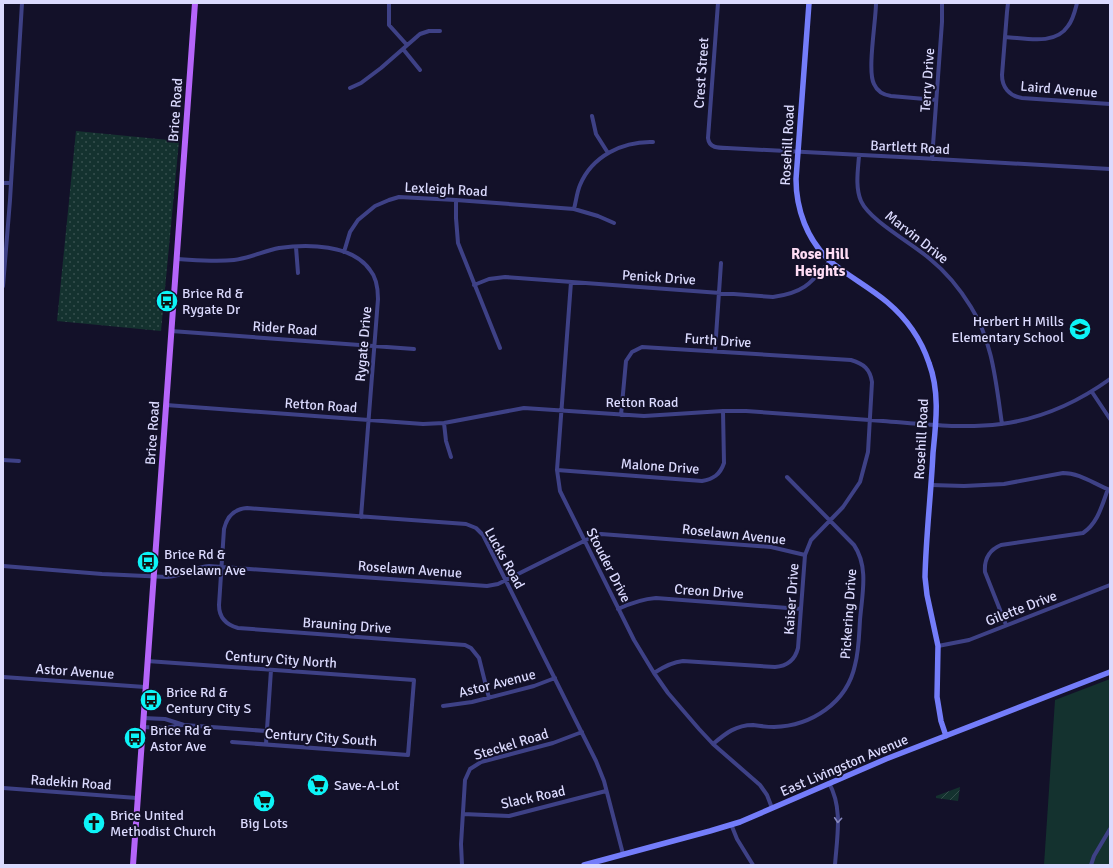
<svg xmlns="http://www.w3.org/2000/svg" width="1113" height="868" viewBox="0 0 1113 868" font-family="Signika,sans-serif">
<defs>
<pattern id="grass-dots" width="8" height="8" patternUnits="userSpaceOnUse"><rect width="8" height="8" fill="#14322f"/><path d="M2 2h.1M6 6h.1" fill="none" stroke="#364f4e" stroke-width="1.8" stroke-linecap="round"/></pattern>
<pattern id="garden-furrows" width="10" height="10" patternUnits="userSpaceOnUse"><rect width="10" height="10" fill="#14322f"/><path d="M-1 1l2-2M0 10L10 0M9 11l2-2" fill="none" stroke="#364f4e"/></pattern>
</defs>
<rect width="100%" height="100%" fill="#131129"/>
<path fill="url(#grass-dots)" d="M76 131 179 141 161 331 57 321Z"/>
<path fill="#14322f" d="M1110 679V865H1044L1055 700Z"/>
<path fill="url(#garden-furrows)" d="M960 787 958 801 936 798V796Z"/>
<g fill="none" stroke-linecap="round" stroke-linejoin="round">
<path stroke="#3e4186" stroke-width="4" d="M389 3V25L407 45
M718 3 708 138C709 148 718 148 727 148L919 158 1110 169
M876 3C876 21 867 71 874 84 877 91 884 95 891 96L936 100
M1008 3 1007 12 1002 75C1002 87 1009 96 1022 98L1110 104
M1005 37C1025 38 1055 46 1068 26 1073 20 1075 11 1077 3
M403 49 420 70
M350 88 361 83 381 68 420 34 429 31H440
M592 116 596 134 608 153
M859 156C858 170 855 187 861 201 870 221 912 243 930 259 946 272 960 289 971 307 993 342 996 384 1002 424
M932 159 942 22V3
M3 183H11
M456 200V218L458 243 500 348
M574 209C576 201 577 192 580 185 592 156 623 141 653 142
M296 247 298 273
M344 252 350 232 358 220 375 206 389 200 399 197 456 200 574 209 598 216 614 223
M176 259C196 260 215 262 234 260 250 258 264 251 279 248 307 244 352 244 370 270 377 278 378 289 378 299L361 517
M571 282 557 470 560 491 634 640 654 673 668 693 699 729 713 744 760 785 767 795 772 808
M474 285 489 279 505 277 773 297C804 293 811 283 830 261
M3 286 10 200 22 3
M171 331 414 349
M715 351 721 263
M1092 392 1110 419
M166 405 423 424 444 423 524 408 644 416 723 411H746C792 414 837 418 883 421 922 424 962 429 1001 424 1040 419 1078 402 1110 379
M621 415 626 361 632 352 642 347 851 360C864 364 870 369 872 382L868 452 860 482 843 507 811 540 805 555 798 648C795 660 788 666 775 667L683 661C672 662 663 667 654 673
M444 423 446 441 451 457
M3 460 19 461
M557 470 702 481C713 479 720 475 724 463L723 411
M931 485 964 486 1004 484 1063 473C1080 473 1094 484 1110 490
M3 566 102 574 167 577C182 576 194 567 209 566L487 586 498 584 594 536 601 534 771 547 805 555
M618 609C631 603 642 599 656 598L801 609
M1006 625 985 572C984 559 989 550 1001 545L1083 533C1098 523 1102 505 1108 489
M938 646 969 640 1110 585
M147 661 414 680 408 755 232 742
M3 677 145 687
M489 698 479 658 471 648 465 645 238 628C227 625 219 618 219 605L224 529C227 516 234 509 247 508L466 524 476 528 483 535 596 761 604 781 623 854
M443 706 472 702 534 686 555 678
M143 718 165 719 184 725 266 731
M142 727 165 728 182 725
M266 744 271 670
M713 744C726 733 736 725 753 725 760 726 767 727 774 727 811 726 847 703 855 665 859 650 859 635 860 620 862 595 869 567 854 545L787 477
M829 783C843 808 837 837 835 865
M3 788 137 798
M463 814 509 816 606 791
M731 824 737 839 753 865
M462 865 461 844 465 780 470 769 481 762 553 743 582 732
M1091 865 1094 856 1110 829"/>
<path stroke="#747dfa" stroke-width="5.5" d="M809 3 796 179C796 209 807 240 830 261 848 276 869 287 887 302 906 318 921 339 929 363 940 392 936 423 933 453 931 494 926 535 925 577L927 595 938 646 937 697 941 721 946 736
M584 865 710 831 740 822 886 759 1110 672"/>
<path stroke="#b565fa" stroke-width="6" d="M133 865 195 3"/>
</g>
<defs><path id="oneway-chevron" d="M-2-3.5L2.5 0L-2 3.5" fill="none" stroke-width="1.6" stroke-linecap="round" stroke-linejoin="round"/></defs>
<use stroke="#8586bc" href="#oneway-chevron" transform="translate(838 820) rotate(94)"/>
<defs>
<g id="bus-disc" transform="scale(1.15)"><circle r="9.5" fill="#0df4f7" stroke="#131129"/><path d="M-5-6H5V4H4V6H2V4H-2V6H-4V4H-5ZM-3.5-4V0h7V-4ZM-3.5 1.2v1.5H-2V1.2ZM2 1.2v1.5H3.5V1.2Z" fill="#111"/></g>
<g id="school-disc" transform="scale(1.15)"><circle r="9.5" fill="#0df4f7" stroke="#131129"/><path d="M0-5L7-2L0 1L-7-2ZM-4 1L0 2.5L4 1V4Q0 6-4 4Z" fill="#111"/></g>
<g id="supermarket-disc" transform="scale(1.15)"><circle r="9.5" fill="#0df4f7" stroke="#131129"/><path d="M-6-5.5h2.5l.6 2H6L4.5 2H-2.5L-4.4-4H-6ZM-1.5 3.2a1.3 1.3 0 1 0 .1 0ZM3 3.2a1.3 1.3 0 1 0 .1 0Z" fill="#111"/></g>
<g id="church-disc" transform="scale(1.15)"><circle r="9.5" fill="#0df4f7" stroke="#131129"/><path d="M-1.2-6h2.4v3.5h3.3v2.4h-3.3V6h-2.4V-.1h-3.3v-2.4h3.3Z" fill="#111"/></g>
</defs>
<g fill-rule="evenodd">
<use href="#bus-disc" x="167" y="301"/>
<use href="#school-disc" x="1080" y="329"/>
<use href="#bus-disc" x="148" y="562"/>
<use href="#bus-disc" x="151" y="700"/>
<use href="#bus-disc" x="135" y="738"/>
<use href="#supermarket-disc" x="318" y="785"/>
<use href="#supermarket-disc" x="264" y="801"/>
<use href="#church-disc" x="94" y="823"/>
</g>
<g text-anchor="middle" stroke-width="4" stroke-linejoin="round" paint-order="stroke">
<g font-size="14" fill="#dbdafe" stroke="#131129">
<text transform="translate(701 73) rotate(-86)" y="5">Crest Street</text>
<text transform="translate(927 80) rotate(-86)" y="5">Terry Drive</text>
<text transform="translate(1059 89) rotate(5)" y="5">Laird Avenue</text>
<text transform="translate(175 110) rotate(-86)" y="5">Brice Road</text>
<text transform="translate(787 145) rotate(-87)" y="5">Rosehill Road</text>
<text transform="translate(910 147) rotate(3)" y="5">Bartlett Road</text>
<text transform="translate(446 189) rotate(3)" y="5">Lexleigh Road</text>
<text transform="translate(917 237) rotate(38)" y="5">Marvin Drive</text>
<text transform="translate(659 277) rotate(4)" y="5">Penick Drive</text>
<text transform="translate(285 328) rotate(4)" y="5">Rider Road</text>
<text transform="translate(718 340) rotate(4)" y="5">Furth Drive</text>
<text transform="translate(363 344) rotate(-85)" y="5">Rygate Drive</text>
<text x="642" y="407">Retton Road</text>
<text transform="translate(321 405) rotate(4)" y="5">Retton Road</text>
<text transform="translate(152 433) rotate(-86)" y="5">Brice Road</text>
<text transform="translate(921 439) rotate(-87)" y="5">Rosehill Road</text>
<text transform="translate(660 466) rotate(4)" y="5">Malone Drive</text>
<text transform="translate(734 534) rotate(6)" y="5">Roselawn Avenue</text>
<text transform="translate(505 558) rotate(61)" y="5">Lucks Road</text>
<text transform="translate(609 565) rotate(63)" y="5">Stouder Drive</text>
<text transform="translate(410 569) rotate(4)" y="5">Roselawn Avenue</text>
<text transform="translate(709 591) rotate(4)" y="5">Creon Drive</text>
<text transform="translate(791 599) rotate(-86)" y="5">Kaiser Drive</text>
<text transform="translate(1021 608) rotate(-21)" y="5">Gilette Drive</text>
<text transform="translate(848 614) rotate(-86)" y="5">Pickering Drive</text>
<text transform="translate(347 625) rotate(4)" y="5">Brauning Drive</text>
<text transform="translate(281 659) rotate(4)" y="5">Century City North</text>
<text transform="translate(75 671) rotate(4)" y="5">Astor Avenue</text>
<text transform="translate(497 683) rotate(-14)" y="5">Astor Avenue</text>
<text transform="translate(321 737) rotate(4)" y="5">Century City South</text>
<text transform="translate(511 744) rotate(-17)" y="5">Steckel Road</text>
<text transform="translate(844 765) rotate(-23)" y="5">East Livingston Avenue</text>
<text transform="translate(71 782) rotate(4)" y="5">Radekin Road</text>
<text transform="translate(533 797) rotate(-12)" y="5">Slack Road</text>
</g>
<g font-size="14" fill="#dbdafe" stroke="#131129" text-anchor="start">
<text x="182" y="298">Brice Rd &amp;<tspan x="182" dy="16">Rygate Dr</tspan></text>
<text x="1064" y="326" text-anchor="end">Herbert H Mills<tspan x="1064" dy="16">Elementary School</tspan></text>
<text x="164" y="559">Brice Rd &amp;<tspan x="164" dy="16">Roselawn Ave</tspan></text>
<text x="166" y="697">Brice Rd &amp;<tspan x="166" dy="16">Century City S</tspan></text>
<text x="150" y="735">Brice Rd &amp;<tspan x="150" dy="16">Astor Ave</tspan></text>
<text x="334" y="790">Save-A-Lot</text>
<text x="110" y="820">Brice United<tspan x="110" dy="16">Methodist Church</tspan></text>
<text x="264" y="828" text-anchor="middle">Big Lots</text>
</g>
<g font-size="15" font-weight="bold" fill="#fedcf4" stroke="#131129">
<text x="820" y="259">Rose Hill<tspan x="820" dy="17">Heights</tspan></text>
</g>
</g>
<rect width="1113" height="868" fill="none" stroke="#dbdafe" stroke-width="8"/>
</svg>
